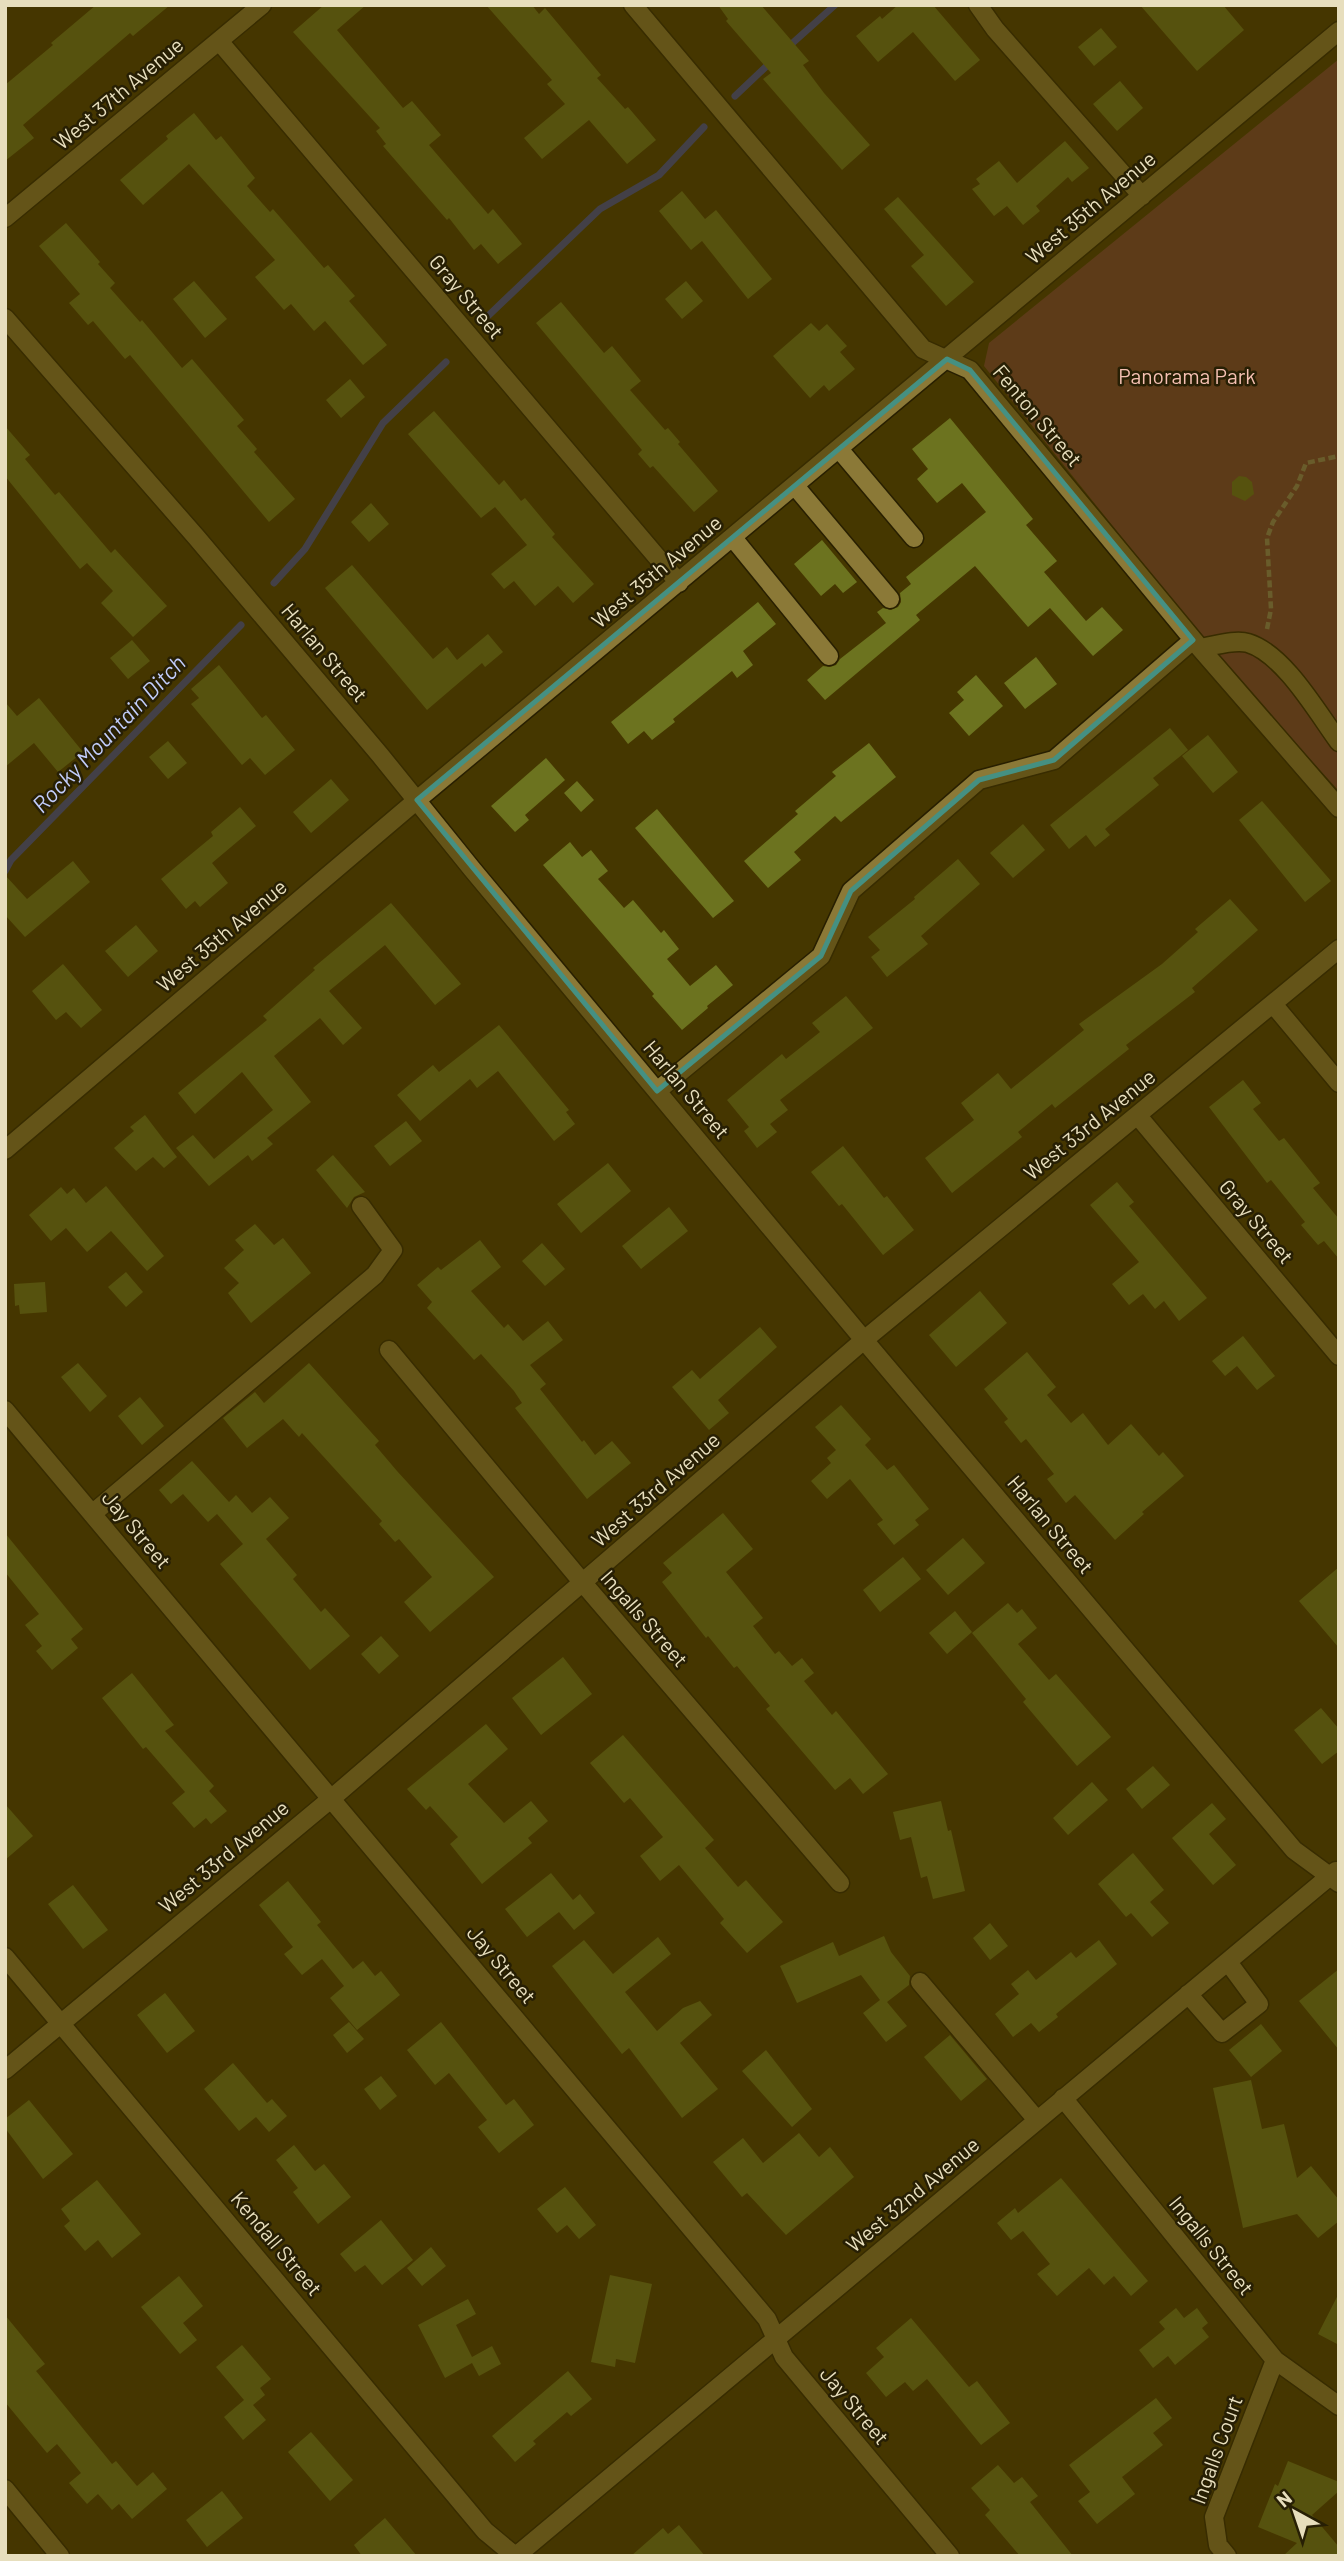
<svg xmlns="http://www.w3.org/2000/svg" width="1344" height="2561" viewBox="0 0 1344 2561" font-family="Barlow,sans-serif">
<rect width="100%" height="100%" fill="#453700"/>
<path fill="#7a4235" d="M1339 59V791L1227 668 984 366 989 343Z"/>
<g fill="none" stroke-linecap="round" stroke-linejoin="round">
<path stroke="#414c9e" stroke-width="7" d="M787 48 835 5
M735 96 773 60
M489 315 600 209 659 175 704 127
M274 583 305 549 383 423 446 362
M5 871 11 860 241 625"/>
</g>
<path fill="#6c731f" d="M96 5H170L133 36 130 33 23 125 34 138 5 161V85L53 45 51 43Z
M324 5H366L337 30 403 108 412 101 441 135 429 145 488 214 493 209 522 244 498 264 481 244 474 250 449 218 447 220 383 146 386 144 376 131 380 128 293 32Z
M486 5H532L539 14 545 8 601 75 597 78 625 109 628 107 656 140 627 164 589 120 542 159 524 138 565 104 547 84 552 80Z
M718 5H761L809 61 803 65 824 93 870 145 842 170 763 79 771 73 726 21 728 19Z
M898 5H933L980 60 955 81 913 32 878 62 856 36 880 16 882 19Z
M1140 5H1223L1244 30 1197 71Z
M1101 28 1117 47 1094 66 1078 47Z
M1120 81 1143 108 1117 131 1093 104Z
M194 113 216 140 221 136 255 178 247 186 270 212 273 209 324 268 328 265 355 296 349 301 387 345 363 365 325 321 314 331 291 304 284 310 255 277 275 260 189 164 143 205 120 180 168 139 166 136Z
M1065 141 1089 168 1072 182 1068 177 1036 206 1040 211 1023 225 1007 206 994 216 972 189 980 184 976 179 999 161 1017 183Z
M682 191 705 219 716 210 772 279 748 299 702 241 691 250 659 211Z
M898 197 974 282 946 306 911 266 924 255 884 209Z
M66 223 100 262 98 264 115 283 110 288 140 322 142 320 182 368 192 359 244 420 237 426 257 449 254 452 295 499 269 522 130 355 125 359 93 321 88 325 69 303 80 294 39 246Z
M194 281 227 319 205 338 173 299Z
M686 281 703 301 682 319 665 299Z
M561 302 604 353 612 346 641 381 630 390 665 430 668 428 680 442 678 444 718 491 694 512 653 466 650 468 638 454 642 450 536 323Z
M811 323 819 331 827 324 847 346 840 352 855 369 829 391 824 385 810 398 773 356Z
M350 379 365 397 341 418 326 400Z
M434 411 499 485 504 480 521 501 525 498 555 534 552 537 594 584 573 603 558 586 535 606 514 581 504 589 491 574 527 545 495 507 481 518 408 434Z
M950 418 1033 519 1026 525 1057 561 1044 572 1086 621 1102 607 1123 630 1093 656 1050 608 1028 627 975 566 916 615 920 620 825 700 807 680 823 666 830 667 836 665 840 659 886 623 877 612 883 608 891 610 898 607 901 602 900 593 911 584 906 577 986 512 962 483 937 503 917 479 928 469 912 449Z
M5 426 30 455 25 459 55 495 59 492 111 553 115 549 167 606 133 637 101 603 113 591 87 563 80 569 5 476Z
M1239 476 1246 477 1252 482 1254 494 1245 501 1232 495V482Z
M371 503 389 524 369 542 351 522Z
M822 540 857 582 843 593 835 584 821 596 794 564Z
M352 565 433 659 447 647 457 660 488 634 503 652 485 667 482 663 427 710 325 588Z
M758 602 776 624 743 651 753 665 737 678 732 671 673 719 675 722 652 740 644 731 628 744 611 722Z
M132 640 150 661 128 679 110 658Z
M1036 657 1057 684 1025 709 1004 683Z
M219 665 262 718 266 715 295 750 265 775 250 758 242 765 191 704 199 698 191 689Z
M976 675 1003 706 969 736 949 713 964 700 957 692Z
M39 698 83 752 58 772 34 743 5 767V702L17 716Z
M1170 728 1188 750 1153 778 1159 785 1105 829 1110 835 1095 847 1086 835 1069 849 1050 825Z
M1208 735 1238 772 1213 793 1182 756Z
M168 741 187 763 168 779 149 757Z
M869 743 896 777 841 822 835 816 794 852 801 860 768 888 744 861 798 814 795 811 836 776 832 772Z
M546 758 565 780 525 815 529 820 515 832 491 806Z
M331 779 349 800 311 833 293 812Z
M577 781 594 800 581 812 564 793Z
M1262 801 1331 881 1305 902 1239 820Z
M240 807 256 826 212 863 228 883 200 907 195 901 186 909 161 879 213 836 211 832Z
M657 809 734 901 713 918 635 828Z
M1023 824 1045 850 1013 878 990 853Z
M570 842 582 857 591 850 608 871 598 879 624 908 633 900 661 933 664 930 679 949 667 959 690 986 716 965 733 985 707 1006 708 1008 682 1030 652 996 654 994 543 865Z
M958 859 980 884 921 936 928 944 887 977 871 957 880 950 868 937 915 899 914 897Z
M73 861 90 882 25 937 5 915V875L27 899Z
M1230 899 1258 930 1192 988 1195 992 1126 1045 1129 1049 1055 1108 1052 1104 1018 1132 1022 1137 952 1193 925 1158 974 1120 961 1103 998 1073 1011 1089 1084 1030 1079 1024 1162 964 1198 932 1195 929Z
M391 903 461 984 435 1005 385 945 329 991 362 1028 343 1045 320 1018 274 1056 311 1102 267 1138 273 1144 252 1161 248 1155 209 1186 176 1148 193 1135 214 1159 273 1110 242 1072 195 1114 178 1093 267 1020 263 1016 315 970 313 968Z
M136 925 158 951 128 977 105 951Z
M63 964 102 1010 81 1028 66 1012 56 1020 32 991Z
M846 996 873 1028 780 1100 788 1110 770 1124 777 1132 757 1148 744 1131 749 1127 727 1100 782 1054 786 1059 820 1032 812 1023Z
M499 1025 569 1110 566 1112 575 1124 554 1141 498 1071 477 1088 470 1079 420 1121 397 1095 433 1065 439 1072Z
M1243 1080 1261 1103 1253 1109 1279 1141 1284 1138 1320 1183 1313 1188 1339 1219V1259L1324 1241 1318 1245 1301 1225 1305 1222 1271 1180 1267 1183 1209 1107Z
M145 1115 177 1157 164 1168 153 1157 136 1171 114 1148 134 1131 130 1127Z
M406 1121 422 1141 390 1166 374 1146Z
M843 1146 884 1198 887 1196 914 1230 883 1255 842 1204 839 1206 811 1172Z
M333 1155 365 1192 354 1197 347 1208 316 1170Z
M608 1163 631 1191 581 1233 557 1204Z
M1117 1182 1134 1202 1129 1206 1207 1298 1179 1321 1164 1301 1155 1309 1143 1294 1129 1305 1112 1284 1139 1262 1090 1205Z
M106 1186 164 1256 147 1271 111 1231 87 1252 66 1228 51 1241 29 1215 61 1187 67 1194 74 1188 86 1203Z
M669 1207 688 1231 641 1269 622 1246Z
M255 1224 274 1245 283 1238 311 1273 251 1323 228 1293 239 1283 224 1268 244 1250 235 1240Z
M480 1240 501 1267 471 1291 504 1328 508 1324 523 1341 548 1321 563 1340 530 1365 546 1384 540 1389 582 1442 584 1440 595 1455 612 1441 631 1463 587 1499 515 1408 522 1403 514 1391 481 1354 474 1360 427 1308 432 1302 417 1285 438 1267 441 1270Z
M542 1243 565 1269 545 1286 522 1261Z
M126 1272 143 1292 126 1307 108 1287Z
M45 1282 47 1312 20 1314 19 1305 15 1306 14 1284Z
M980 1291 1007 1323 956 1367 929 1335Z
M760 1327 777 1347 718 1400 729 1413 709 1430 672 1387 692 1370 700 1379Z
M1243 1336 1275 1376 1257 1390 1237 1366 1225 1376 1212 1361Z
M1027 1352 1056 1387 1047 1395 1071 1423 1083 1413 1108 1445 1131 1424 1159 1456 1163 1452 1184 1476 1142 1512 1144 1514 1115 1540 1075 1495 1066 1503 1047 1479 1054 1474 1026 1439 1021 1443 1004 1422 1008 1419 984 1389Z
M78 1363 107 1396 90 1412 61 1377Z
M309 1363 379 1441 375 1445 397 1471 494 1577 430 1632 404 1602 432 1577 399 1539 395 1542 379 1524 382 1521 302 1433 299 1437 283 1419 247 1448 223 1418 255 1392 264 1403Z
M140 1397 164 1426 142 1445 118 1416Z
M841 1405 871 1439 865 1445 887 1470 894 1465 929 1509 915 1520 919 1525 894 1545 877 1524 883 1520 850 1479 827 1499 811 1481 831 1463 827 1458 836 1450 815 1427Z
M192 1461 229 1502 236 1495 252 1513 270 1497 289 1518 266 1539 297 1575 293 1579 321 1612 325 1608 350 1636 310 1670 220 1564 243 1544 217 1514 208 1522 183 1494 171 1504 159 1490Z
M723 1513 753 1549 726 1572 763 1618 753 1626 775 1654 779 1651 792 1666 802 1658 814 1673 804 1681 832 1715 836 1711 888 1774 863 1794 850 1778 835 1790 766 1709 770 1706 737 1666 734 1668 708 1636 706 1638 662 1582 672 1573 663 1563Z
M5 1533 83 1629 71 1639 78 1648 52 1670 36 1651 42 1646 25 1625 39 1614 5 1572Z
M963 1538 985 1563 948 1595 926 1570Z
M903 1557 921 1579 880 1612 863 1590Z
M1339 1567V1648L1299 1601Z
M1008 1603 1017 1613 1022 1609 1037 1628 1018 1644 1049 1680 1056 1674 1111 1737 1077 1766 1023 1702 1026 1699 972 1633Z
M955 1611 972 1632 947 1654 929 1633Z
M381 1636 399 1656 379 1674 361 1654Z
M563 1657 592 1694 541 1735 512 1698Z
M132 1673 174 1725 165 1731 214 1786 209 1791 227 1811 211 1824 206 1818 194 1828 172 1803 185 1792 146 1747 143 1749 102 1698Z
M1321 1708 1339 1729V1751L1322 1764 1294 1730Z
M486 1724 508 1749 468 1784 504 1823 531 1801 548 1821 528 1838 532 1843 482 1884 450 1844 458 1837 430 1806 426 1810 407 1789Z
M623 1735 714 1840 705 1848 738 1887 746 1880 783 1922 747 1953 720 1923 724 1919 679 1865 660 1881 640 1856 663 1837 630 1798 624 1803 590 1763Z
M1153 1766 1170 1785 1142 1809 1126 1789Z
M1092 1782 1108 1800 1068 1835 1053 1818Z
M941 1801 948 1831 951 1830 965 1891 933 1899 927 1876 921 1878 911 1837 900 1840 893 1812Z
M1212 1803 1226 1819 1209 1834 1236 1865 1213 1885 1172 1838Z
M5 1804 33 1836 5 1860Z
M1133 1853 1164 1890 1150 1902 1169 1923 1152 1937 1131 1913 1126 1917 1098 1884Z
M551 1873 573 1900 580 1894 595 1913 574 1930 559 1912 527 1937 505 1909Z
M288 1881 321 1922 317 1925 353 1969 363 1961 375 1976 381 1971 400 1995 357 2030 330 1998 344 1986 322 1959 302 1975 284 1954 293 1947 259 1905Z
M73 1885 108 1930 83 1949 48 1904Z
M990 1923 1008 1946 990 1960 973 1938Z
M884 1936 891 1952 910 1976 909 1985 887 2002 907 2026 886 2042 863 2013 880 2000 861 1975 797 2003 780 1966 833 1942 839 1956Z
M658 1937 671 1954 625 1992 657 2031 683 2008 700 2001 712 2015 680 2043 718 2089 682 2118 629 2048 622 2054 552 1966 584 1940 613 1974Z
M1099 1940 1117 1964 1056 2014 1058 2017 1039 2032 1031 2023 1013 2037 995 2014 1019 1994 1011 1984 1028 1970 1036 1980 1071 1952 1076 1958Z
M1339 1969V2050L1299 2001Z
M165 1993 195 2031 167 2053 137 2015Z
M349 2022 364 2039 347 2053 333 2035Z
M441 2022 506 2105 514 2099 534 2125 499 2153 478 2127 487 2120 449 2073 435 2085 407 2050Z
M1261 2024 1282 2051 1251 2077 1229 2050Z
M950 2035 987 2079 961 2101 924 2057Z
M766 2050 812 2109 792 2127 742 2071Z
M233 2063 267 2103 272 2099 287 2116 269 2132 256 2117 239 2131 204 2089Z
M381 2076 397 2096 380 2110 364 2089Z
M1251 2080 1262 2129 1284 2124 1297 2178 1311 2166 1339 2200V2221L1318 2238 1297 2214 1243 2228 1213 2088Z
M29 2100 73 2154 43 2179 5 2128V2119Z
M799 2133 819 2157 830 2147 854 2177 786 2235 747 2193 742 2197 713 2162 743 2138 763 2163Z
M294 2145 315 2171 324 2164 351 2197 318 2224 293 2192 298 2188 276 2160Z
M1061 2178 1148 2281 1131 2296 1114 2276 1104 2285 1089 2268 1057 2296 1037 2274 1050 2264 1023 2231 1011 2240 997 2223 1015 2208 1018 2213Z
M97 2180 141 2234 112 2258 98 2240 85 2251 64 2226 70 2221 61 2209Z
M565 2187 596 2225 579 2239 567 2225 557 2233 537 2209Z
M381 2220 413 2260 382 2285 365 2265 355 2272 340 2254Z
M431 2247 446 2266 422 2286 407 2268Z
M610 2275 652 2284 635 2363 616 2359 615 2367 591 2362Z
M179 2276 203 2306 183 2323 197 2340 180 2354 141 2307Z
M1339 2293V2345L1318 2334Z
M468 2299 476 2314 456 2325 472 2357 492 2346 501 2364 479 2376 472 2363 445 2378 418 2325Z
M1176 2308 1184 2318 1197 2308 1208 2323 1202 2328 1209 2337 1175 2365 1168 2356 1153 2368 1139 2350 1165 2329 1159 2322Z
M5 2315 45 2364 36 2371 112 2464 116 2461 137 2486 153 2472 167 2489 132 2519 119 2504 112 2510 98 2494 87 2504 69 2483 81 2473 57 2444 47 2453 5 2402Z
M911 2318 969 2387 977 2381 1010 2423 981 2445 927 2379 913 2391 905 2382 886 2397 866 2373 884 2357 876 2348Z
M242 2345 271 2379 260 2388 265 2395 253 2405 266 2420 243 2440 224 2417 244 2400 216 2367Z
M568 2371 592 2399 571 2416 567 2412 533 2441 536 2444 515 2462 492 2436Z
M1156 2398 1172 2418 1153 2433 1163 2445 1122 2477 1135 2494 1097 2524 1078 2501 1090 2492 1069 2465Z
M311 2432 353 2480 330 2501 288 2452Z
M1288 2461 1339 2482V2491L1312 2515 1339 2547V2556H1283L1297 2543 1258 2527 1275 2484 1278 2486Z
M998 2465 1014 2483 1022 2477 1038 2496 1030 2502 1073 2556H1020L985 2515 990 2510 971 2488Z
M222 2491 243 2518 207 2547 186 2520Z
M385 2518 417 2556H362L354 2545Z
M679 2525 705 2556H631L663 2528 668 2534Z"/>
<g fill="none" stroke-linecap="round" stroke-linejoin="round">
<g stroke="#281f00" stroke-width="21">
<path id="minor" d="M633 5 923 349 970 370 1200 648 1339 808
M978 5 995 29 1142 196
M219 41 679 583
M5 218 262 5
M5 318 197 538 380 755 472 869 864 1340 1294 1850 1339 1883
M839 449 914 538
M795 486 890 599
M733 538 829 656
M1200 648C1214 646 1235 639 1248 643 1284 654 1317 712 1339 742
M1273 1004 1339 1083
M657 1091 821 956 851 891 979 780 1054 760 1193 640
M1138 1116 1339 1356
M5 1150 417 800 1339 31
M389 1350 583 1583 840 1883
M5 1410 767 2319 784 2357 950 2556
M92 1514 375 1275 393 1250 361 1206
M5 1957 485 2531 515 2556
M920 1982 1037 2120
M1188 1994 1222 2033 1259 2004 1228 1962
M5 2070 332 1798 864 1340 1339 949
M1063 2098 1275 2360 1339 2406
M5 2489 60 2556
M516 2556 1336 1871
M1227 2556 1218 2545 1214 2517 1275 2360"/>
</g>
<path stroke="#968b5f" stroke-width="4.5" stroke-dasharray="7 3.5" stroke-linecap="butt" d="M1267 629 1271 609 1267 538 1273 522 1297 486 1306 463 1339 456"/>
<use href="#minor" stroke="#8b7937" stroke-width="18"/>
</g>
<path d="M0 0H1344V2561H0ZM947 359 970 370 1193 640 1054 760 979 780 851 891 821 956 657 1091 417 800Z" fill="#453700" fill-opacity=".55" fill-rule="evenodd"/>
<path fill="none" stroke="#459082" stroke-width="5" stroke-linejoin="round" d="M947 359 970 370 1193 640 1054 760 979 780 851 891 821 956 657 1091 417 800Z"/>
<g text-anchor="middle" stroke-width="5" stroke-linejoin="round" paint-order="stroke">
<g font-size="21" fill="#e7debd" stroke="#271f04">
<text transform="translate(119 94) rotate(-40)" y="7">West 37th Avenue</text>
<text transform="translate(1091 208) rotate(-40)" y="7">West 35th Avenue</text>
<text transform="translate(466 297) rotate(50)" y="7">Gray Street</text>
<text transform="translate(1037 416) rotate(50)" y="7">Fenton Street</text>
<text transform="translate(657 572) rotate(-40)" y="7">West 35th Avenue</text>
<text transform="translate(324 653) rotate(50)" y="7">Harlan Street</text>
<text transform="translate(222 936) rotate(-40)" y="7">West 35th Avenue</text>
<text transform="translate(686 1090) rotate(50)" y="7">Harlan Street</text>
<text transform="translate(1090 1125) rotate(-39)" y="7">West 33rd Avenue</text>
<text transform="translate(1256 1222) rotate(50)" y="7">Gray Street</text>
<text transform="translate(656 1490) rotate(-41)" y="7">West 33rd Avenue</text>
<text transform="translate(1050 1525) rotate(50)" y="7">Harlan Street</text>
<text transform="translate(136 1530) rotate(50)" y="7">Jay Street</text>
<text transform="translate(644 1619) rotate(49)" y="7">Ingalls Street</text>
<text transform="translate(224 1857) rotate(-40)" y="7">West 33rd Avenue</text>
<text transform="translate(501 1965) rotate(50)" y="7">Jay Street</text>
<text transform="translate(913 2195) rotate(-40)" y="7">West 32nd Avenue</text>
<text transform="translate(276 2244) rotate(50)" y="7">Kendall Street</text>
<text transform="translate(1211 2246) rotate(51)" y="7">Ingalls Street</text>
<text transform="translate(854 2406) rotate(50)" y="7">Jay Street</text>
<text transform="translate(1217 2450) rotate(-70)" y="7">Ingalls Court</text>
</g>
<g font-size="21" fill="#f5c0b2" stroke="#271f04">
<text x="1187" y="384">Panorama Park</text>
</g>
<g font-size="23" font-style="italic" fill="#c2cdfb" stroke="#271f04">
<text transform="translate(109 734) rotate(-46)" y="8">Rocky Mountain Ditch</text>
</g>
</g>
<rect width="1344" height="2561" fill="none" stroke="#e7debd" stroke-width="14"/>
<g transform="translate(1295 2512) rotate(320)" stroke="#271f04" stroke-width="5" paint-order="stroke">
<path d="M0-5L12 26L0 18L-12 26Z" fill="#e7debd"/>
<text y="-10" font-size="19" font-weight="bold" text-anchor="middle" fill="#e7debd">N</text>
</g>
</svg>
